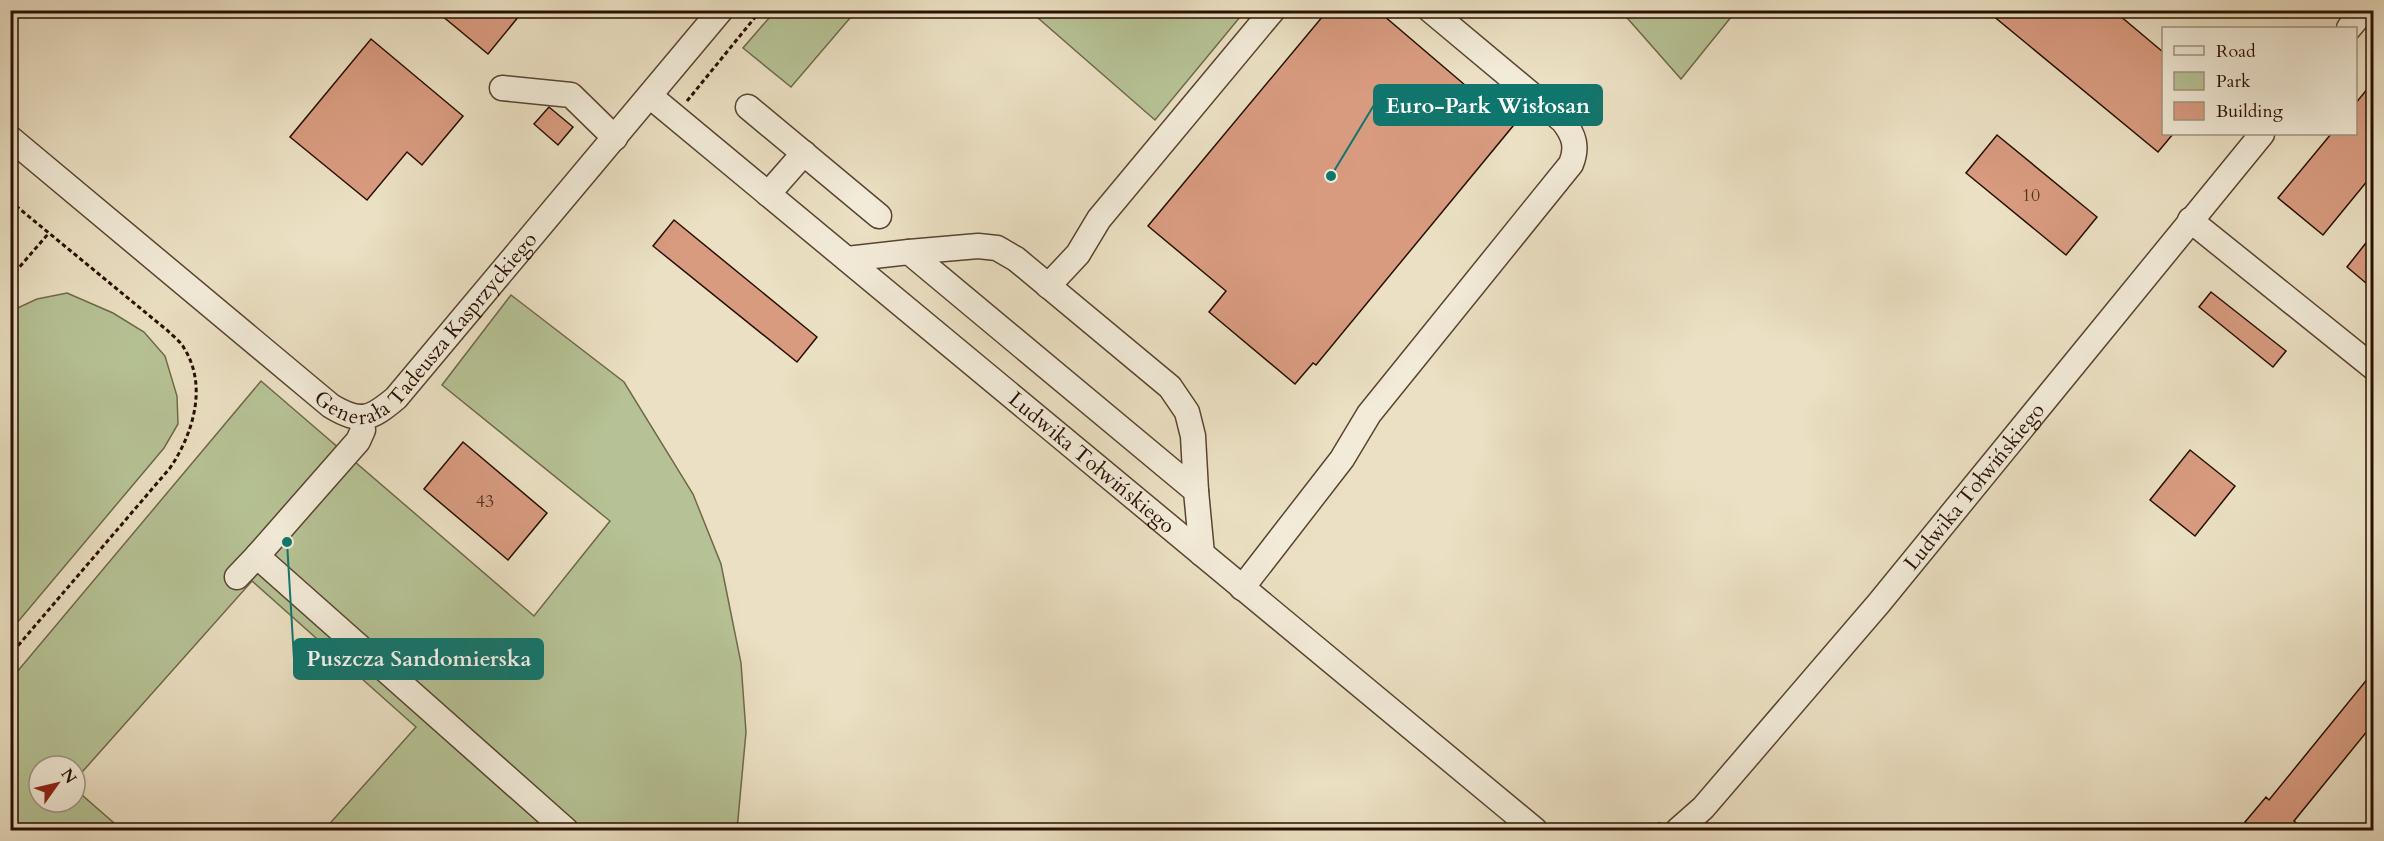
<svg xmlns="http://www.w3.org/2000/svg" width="2384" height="841" viewBox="0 0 2384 841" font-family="Cardo,serif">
<rect width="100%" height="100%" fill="#ebe0c3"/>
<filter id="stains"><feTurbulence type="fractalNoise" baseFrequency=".00333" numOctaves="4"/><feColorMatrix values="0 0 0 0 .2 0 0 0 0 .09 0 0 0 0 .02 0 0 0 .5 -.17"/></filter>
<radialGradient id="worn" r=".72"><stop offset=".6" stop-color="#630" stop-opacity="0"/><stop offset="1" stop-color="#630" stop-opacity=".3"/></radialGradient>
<path fill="#b6c295" stroke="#6f694a" stroke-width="1.5" d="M775 11V10L856 11 791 87 743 48Z
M1030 11H1245L1155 120Z
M1621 11H1736L1681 79Z
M67 293 113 313 144 332 165 356 177 396 178 424 164 448 11 630V311L37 299Z
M511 295 624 382 693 494 721 564 741 663 746 732 737 830H324L416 727 252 581 75 780V766H39V802H75V789L122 830H11V679L261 381 534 616 610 521 442 385Z"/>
<path fill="#d89b80" stroke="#281000" stroke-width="1.5" d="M435 10H524L488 54Z
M1328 10H1377L1513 126 1316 365 1313 363 1295 384 1209 312 1226 291 1148 226Z
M1986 10H2113L2163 52V134H2173L2158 152Z
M371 39 463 116 422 165 407 152 367 200 290 137Z
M2373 82V174L2323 235 2278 198 2331 134H2355V104Z
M549 107 573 127 558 145 534 124Z
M1997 135 2097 217 2066 255 1966 173Z
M674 220 817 337 797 362 653 246Z
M2373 234V289L2347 267Z
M2211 292 2286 351 2273 367 2199 307Z
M463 442 547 513 508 560 424 489Z
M2190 450 2235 486 2195 536 2150 500Z
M2373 672V724L2294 821 2306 831H2255L2245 822 2266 797 2269 800Z"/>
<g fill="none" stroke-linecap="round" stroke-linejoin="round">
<g stroke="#594431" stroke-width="27">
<g id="minor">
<path d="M2349 28 2364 10"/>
<path d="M502 88 571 95 615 138"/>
<path id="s1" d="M650 96 1535 830"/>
<path d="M748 107 879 216"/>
<path id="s2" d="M10 138 331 406C361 424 371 419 396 398L721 10"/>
<path d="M768 194 804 153"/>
<path d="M2190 220 2374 368"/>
<path d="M909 252 978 246 997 248 1016 259 1170 387 1187 412 1193 436 1196 491"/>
<path d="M847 259 909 252 1196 491 1202 554"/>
<path d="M1048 286 1078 254 1099 219 1273 10"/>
<path d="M361 417 363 430 358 441 257 556 566 830"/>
<path d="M237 577 257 556"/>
<path d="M1242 588 1342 459 1369 414 1571 164C1578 147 1574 135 1563 121L1430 10"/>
<path id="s3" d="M1678 830 1703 808 1879 603 2262 134"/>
</g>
</g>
<path stroke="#281000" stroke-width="3" stroke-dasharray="4.5 3" stroke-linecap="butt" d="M687 101 761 10
M10 201 168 331C173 336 181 342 184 348 208 386 193 434 170 468L10 655
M10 278 48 234
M1554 825 1568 830
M1645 830 1660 823"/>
<use href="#minor" stroke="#f2ebd8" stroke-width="24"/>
</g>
<g text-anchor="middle" stroke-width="4.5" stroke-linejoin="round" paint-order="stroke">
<g font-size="18" fill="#543320">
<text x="2031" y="201">10</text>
<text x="485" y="507">43</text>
</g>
<g font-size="21" fill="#281000" stroke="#f2ebd8">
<text dy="7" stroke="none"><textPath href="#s2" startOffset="552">Generała Tadeusza Kasprzyckiego</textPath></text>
<text dy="7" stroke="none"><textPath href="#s1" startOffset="574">Ludwika Tołwińskiego</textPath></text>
<text dy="7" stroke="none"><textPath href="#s3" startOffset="454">Ludwika Tołwińskiego</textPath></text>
</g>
</g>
<path fill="none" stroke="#0f766e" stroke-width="2" d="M1331 176L1374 105M287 542L294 659"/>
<g fill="#0f766e" stroke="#f2ebd8" stroke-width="2">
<circle cx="1331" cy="176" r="6"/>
<circle cx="287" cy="542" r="6"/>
</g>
<g fill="#0f766e" stroke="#0f766e" stroke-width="2">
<rect x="1374" y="85" width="228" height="40" rx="6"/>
<rect x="294" y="639" width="249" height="40" rx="6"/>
</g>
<g font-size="22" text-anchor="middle" font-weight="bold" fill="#fff">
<text x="1488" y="113">Euro-Park Wisłosan</text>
<text x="419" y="666">Puszcza Sandomierska</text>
</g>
<rect width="2384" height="841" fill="none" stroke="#ebe0c3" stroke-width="36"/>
<rect x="12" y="12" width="2360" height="817" fill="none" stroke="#281000" stroke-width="3"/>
<rect x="18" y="18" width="2348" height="805" fill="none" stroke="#281000" stroke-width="1.5"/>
<rect x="2162" y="27" width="195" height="108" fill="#f2ebd8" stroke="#a19382" stroke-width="1.5"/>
<rect x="2174" y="46" width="30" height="9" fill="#f2ebd8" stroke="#a19382" stroke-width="1.5"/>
<text x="2216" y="57" font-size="18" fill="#281000">Road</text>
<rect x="2174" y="72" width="30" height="18" fill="#b6c295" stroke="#a19382" stroke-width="1.5"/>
<text x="2216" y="87" font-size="18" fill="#281000">Park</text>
<rect x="2174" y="102" width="30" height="18" fill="#d89b80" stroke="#a19382" stroke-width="1.5"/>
<text x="2216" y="117" font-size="18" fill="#281000">Building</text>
<g transform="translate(57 784) rotate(56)"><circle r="28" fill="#f2ebd8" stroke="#a19382" stroke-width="1.5"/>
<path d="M0-4.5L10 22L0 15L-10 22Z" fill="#8f2418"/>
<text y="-9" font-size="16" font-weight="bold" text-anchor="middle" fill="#281000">N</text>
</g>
<rect width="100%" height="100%" filter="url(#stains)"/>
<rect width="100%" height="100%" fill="url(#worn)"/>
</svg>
